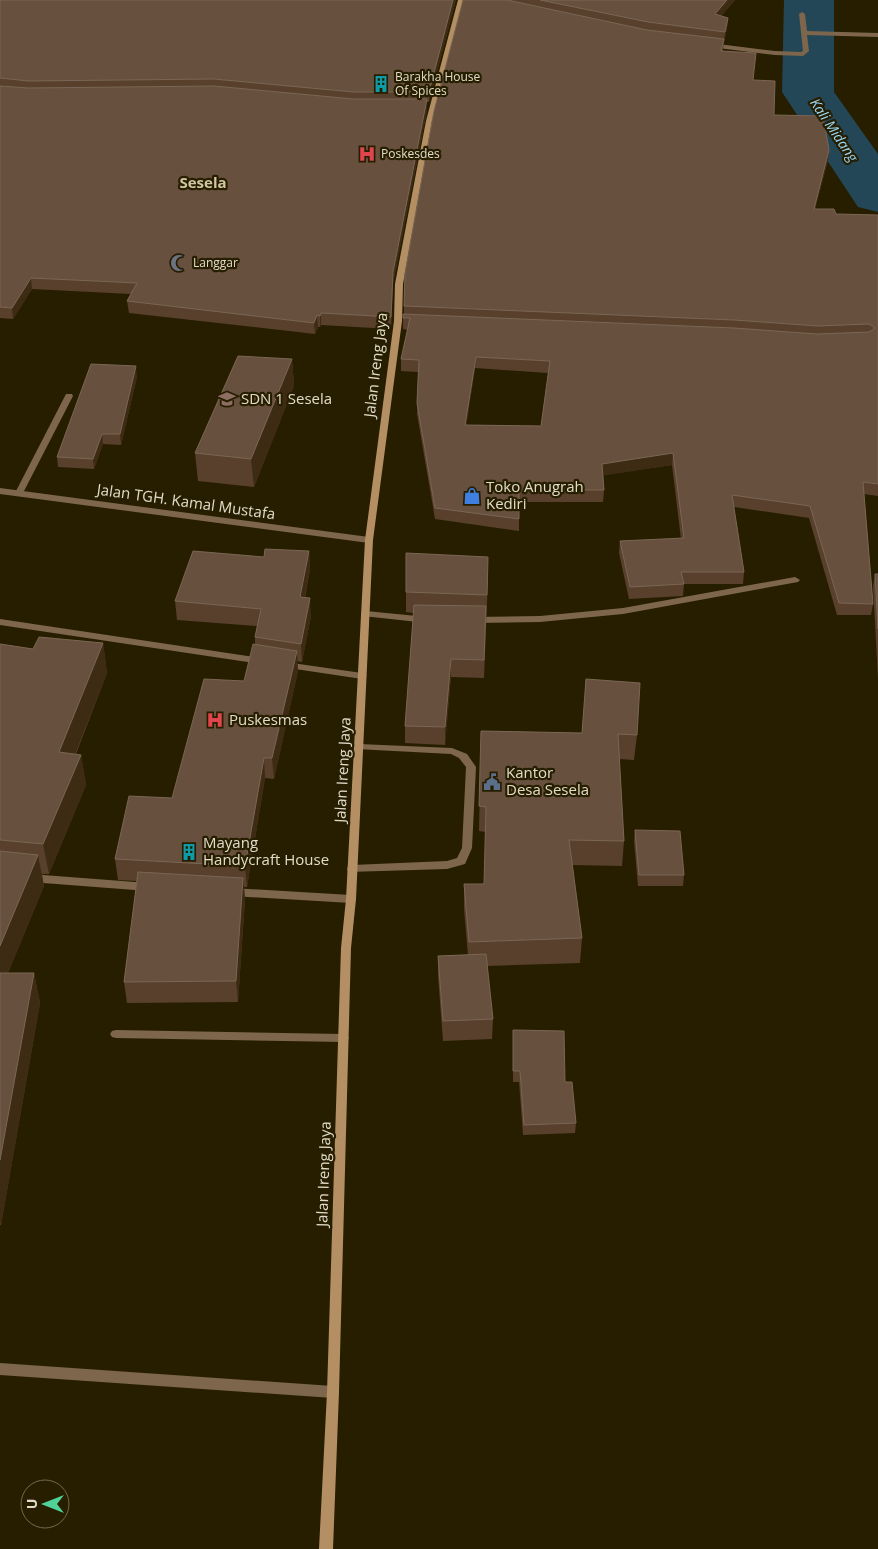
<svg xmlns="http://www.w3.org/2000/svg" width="878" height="1549" viewBox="0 0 878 1549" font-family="'Open Sans',sans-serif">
<rect width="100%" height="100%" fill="#271e00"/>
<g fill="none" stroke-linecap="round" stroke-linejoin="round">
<path fill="#244757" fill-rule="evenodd" d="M784 0H834V92L878 154V212L858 207 782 92Z"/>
<path fill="#7d664c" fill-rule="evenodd" d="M66 394H72L73 396 23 493 22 495H16L15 493Z
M359 744 452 748 467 754 476 767 472 848 465 864 447 869 348 872 347 869 348 866 352 865 447 861 457 858 462 848 466 767 459 758 451 754 356 749 354 747 356 745Z
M116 1030 343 1034 347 1035 349 1038 347 1041 343 1042 116 1038 112 1037 110 1034 112 1031Z"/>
<path fill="#7d664c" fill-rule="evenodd" d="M802 12 805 14 807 31 878 33V37L807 35 809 51 803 56 775 55 710 47 707 45 710 43 775 51 801 52 803 51 799 14Z
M0 488 369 537 373 540 369 543 0 494Z
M795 577 800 580 798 582 623 614 540 622 474 623 469 620 474 617 540 616 623 608Z
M366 611 427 617 432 620 427 623 363 616 361 614 363 612Z
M0 619 261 658 266 661 261 664 0 625Z
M285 662 362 673 367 676 362 679 282 667 280 665 282 663Z
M30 874 148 883 152 884 153 887 152 890 148 891 30 882 26 881 25 878 26 875Z
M232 888 351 895 355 896 356 899 355 902 351 903 232 896 228 895 227 892 228 889Z
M0 1363 333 1386 338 1388 339 1392 338 1396 333 1398 0 1375Z"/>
<path fill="#b48f64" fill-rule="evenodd" d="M458 0H464L432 121 403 284 402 321 373 540 356 899 351 948 339 1392 333 1549H319L327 1392 341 948 346 899 365 540 394 321 395 284 426 121Z"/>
</g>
<path fill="#58402d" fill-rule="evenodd" d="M0 0H456L429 102H427V110L393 284 391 329 321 325 320 327H318L315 334 129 313 127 301 131 294 32 289 13 319 0 318Z
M463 0H735L721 16 728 18 727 28 724 42 723 51 753 80 774 115 829 150 828 160 815 209 836 214 878 215V496L864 494 873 604 871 615H837L809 518 734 507 744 572 743 584H684L683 596 629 599 619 553 620 541 681 539 672 465 603 475 604 490 603 502H519V531L435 519 417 414 418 372 401 371V359L408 330 403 329V318L404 314V306ZM475 368 548 373 541 426 466 425Z
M292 359 294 386 254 487 198 481 195 453Z
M137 377 121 445 103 444 94 469 58 467 57 457Z
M309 551 310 569 305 598 311 616 302 662 297 661 298 671 274 779 265 778 247 887H244L245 899 238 1002 127 1003 124 982 137 881 118 880 115 859 172 798 244 681 255 645V637L257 626 177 620 175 601 264 557Z
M875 574H878V679L873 586Z
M488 577 484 678 451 677 445 745 405 743V726L414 613 406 612V592Z
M103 643 107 673 76 754 81 755 86 785 49 874H42L44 886 8 973H34L40 1003 1 1225H0V644L33 649Z
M586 679 637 735 634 760 619 759 624 841 622 866 572 865 582 938 580 963 487 966 493 1019 492 1039 443 1041 438 976V956L468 955 464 909V884H484L486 832 479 831 481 731 582 733Z
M635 830 684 875 683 886H638L634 841Z
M513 1030 576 1123 575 1133 523 1135 519 1082H513Z"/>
<path fill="#3e2b14" d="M453 0H456L429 102V92Z
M727 0H735L714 25 715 14Z
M728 18 727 28 724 42 725 32Z
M427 99V110L393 284 391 329 393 272Z
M829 150 828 160 812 220 814 209Z
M31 278 32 289 13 319 12 308Z
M321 313V325L320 327V316Z
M317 315 318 327 315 334 314 323Z
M476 357 475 368 465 436V425Z
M292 359 294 386 254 487 251 459Z
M136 366 137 377 121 445 120 434Z
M102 434 103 444 94 469 93 459Z
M673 453 672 465 601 476 602 464Z
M309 551 310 569 301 616 300 597Z
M310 598 311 616 302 662 301 644Z
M103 643 107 673 64 782 59 752Z
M297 651 298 671 274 779 272 758Z
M451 659V677L445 745V727Z
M81 755 86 785 49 874 43 844Z
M264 758 265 778 247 887 245 866Z
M38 855 44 886 0 992V946Z
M243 878 245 899 238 1002 236 981Z
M34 973 40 1003 1 1225 0 1222V1160Z"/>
<path fill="#67513e" stroke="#7a6654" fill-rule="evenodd" d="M0 0H453L429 92H353L214 79 28 81 0 78Z
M463 0H507L647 30 724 39 721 51 756 53 753 80 775 81 774 115 823 116 829 150 814 209H834L836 214 878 215V484L863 482 873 604 839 603 810 506 732 495 744 572H681L684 584 630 587 620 541 684 538 673 453 602 464 604 490H519V519L435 508 417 403 419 360 401 359 410 318H403V314L734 328 817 334 869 332 875 328 869 324 818 326 734 320 404 306 405 273 434 111ZM476 357 550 361 541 426 465 425Z
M540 0H727L715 14 728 18 725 32 648 22Z
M0 86 28 88 214 86 353 99H427L393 272 391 317 321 313 320 316 317 315 314 323 127 301 137 283 31 278 12 308 0 307Z
M238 356 292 359 251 459 195 453Z
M91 364 136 366 120 434H102L93 459 57 457Z
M265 549 309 551 300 597 310 598 301 644 255 637 261 609 175 601 193 551 264 557Z
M406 553 488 557 487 595 406 592Z
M875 574H878V629Z
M414 605 486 606 484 660 451 659 445 727 405 726Z
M39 637 103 643 59 752 81 755 43 844 0 840V644L33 649Z
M253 644 297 651 272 758H264L245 866 115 859 129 796 172 798 204 679 244 681Z
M586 679 640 683 637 735 618 734 624 841 569 840 582 938 469 942 464 884H484L486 807 479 806 481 731 582 733Z
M635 830 680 831 684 875H639Z
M0 851 38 855 0 946Z
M138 872 243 878 236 981 124 982Z
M486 954 493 1019 443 1021 438 956Z
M0 973H34L0 1160Z
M513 1030 564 1031 565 1082H572L576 1123 524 1125 520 1071H513Z"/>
<defs>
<g id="building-bare" transform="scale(1.35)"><path d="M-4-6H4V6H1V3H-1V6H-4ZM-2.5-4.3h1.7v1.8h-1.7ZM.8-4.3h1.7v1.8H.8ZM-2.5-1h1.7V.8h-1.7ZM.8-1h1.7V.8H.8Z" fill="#0f9aa8" stroke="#271e00" stroke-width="2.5" paint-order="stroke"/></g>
<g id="hospital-bare" transform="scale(1.35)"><path d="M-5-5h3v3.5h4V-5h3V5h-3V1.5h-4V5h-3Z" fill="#e0444e" stroke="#271e00" stroke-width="2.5" paint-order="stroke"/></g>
<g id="mosque-bare" transform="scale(1.35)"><path d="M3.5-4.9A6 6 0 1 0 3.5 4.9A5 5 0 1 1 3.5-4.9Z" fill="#6b7280" stroke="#271e00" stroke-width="2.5" paint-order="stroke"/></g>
<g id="school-bare" transform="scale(1.35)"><path d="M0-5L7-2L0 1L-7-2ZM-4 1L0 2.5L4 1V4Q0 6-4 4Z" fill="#8d6e63" stroke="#271e00" stroke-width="2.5" paint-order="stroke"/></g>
<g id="shop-bare" transform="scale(1.35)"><path d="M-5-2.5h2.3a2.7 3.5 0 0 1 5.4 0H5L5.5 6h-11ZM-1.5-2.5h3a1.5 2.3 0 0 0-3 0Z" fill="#3f7fe0" stroke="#271e00" stroke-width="2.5" paint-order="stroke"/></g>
<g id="civic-bare" transform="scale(1.35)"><path d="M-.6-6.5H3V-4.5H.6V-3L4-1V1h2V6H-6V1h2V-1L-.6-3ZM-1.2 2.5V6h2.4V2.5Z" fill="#5c6f8a" stroke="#271e00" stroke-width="2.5" paint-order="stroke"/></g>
</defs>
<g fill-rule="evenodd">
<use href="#building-bare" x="381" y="84"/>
<use href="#hospital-bare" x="367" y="154"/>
<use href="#mosque-bare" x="179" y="263"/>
<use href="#school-bare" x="227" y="399"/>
<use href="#shop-bare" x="472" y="496"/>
<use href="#hospital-bare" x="215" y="720"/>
<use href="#civic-bare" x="492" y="782"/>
<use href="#building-bare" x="189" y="852"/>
</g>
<g text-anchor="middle" stroke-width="4.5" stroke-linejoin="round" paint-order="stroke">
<g font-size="12" fill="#e1dcca" stroke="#271e00" text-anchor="start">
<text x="395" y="81">Barakha House<tspan x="395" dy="14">Of Spices</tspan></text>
<text x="381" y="158">Poskesdes</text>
<text x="193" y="267">Langgar</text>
</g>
<g font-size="14" font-style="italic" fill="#97d8f7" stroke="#271e00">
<text transform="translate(834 130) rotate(56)" y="5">Kali Midang</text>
</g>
<g font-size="15" font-weight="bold" fill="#d1c6a3" stroke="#271e00">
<text x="203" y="188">Sesela</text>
</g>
<g font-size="15" fill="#e1dcca" stroke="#271e00">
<text transform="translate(376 365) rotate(-83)" y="5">Jalan Ireng Jaya</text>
<text transform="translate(186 502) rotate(8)" y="5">Jalan TGH. Kamal Mustafa</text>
<text transform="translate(343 770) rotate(-87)" y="5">Jalan Ireng Jaya</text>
<text transform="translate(324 1174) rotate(-88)" y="5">Jalan Ireng Jaya</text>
</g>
<g font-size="15" fill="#e1dcca" stroke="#271e00" text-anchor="start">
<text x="241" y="404">SDN 1 Sesela</text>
<text x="486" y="492">Toko Anugrah<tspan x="486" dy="17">Kediri</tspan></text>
<text x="229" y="725">Puskesmas</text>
<text x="506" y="778">Kantor<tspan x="506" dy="17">Desa Sesela</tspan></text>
<text x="203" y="848">Mayang<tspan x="203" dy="17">Handycraft House</tspan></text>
</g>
</g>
<g transform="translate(45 1504) rotate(270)"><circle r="24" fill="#271e00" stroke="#716a51"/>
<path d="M0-4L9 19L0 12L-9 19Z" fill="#50d398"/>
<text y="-8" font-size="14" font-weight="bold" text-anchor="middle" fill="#e1dcca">U</text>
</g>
</svg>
